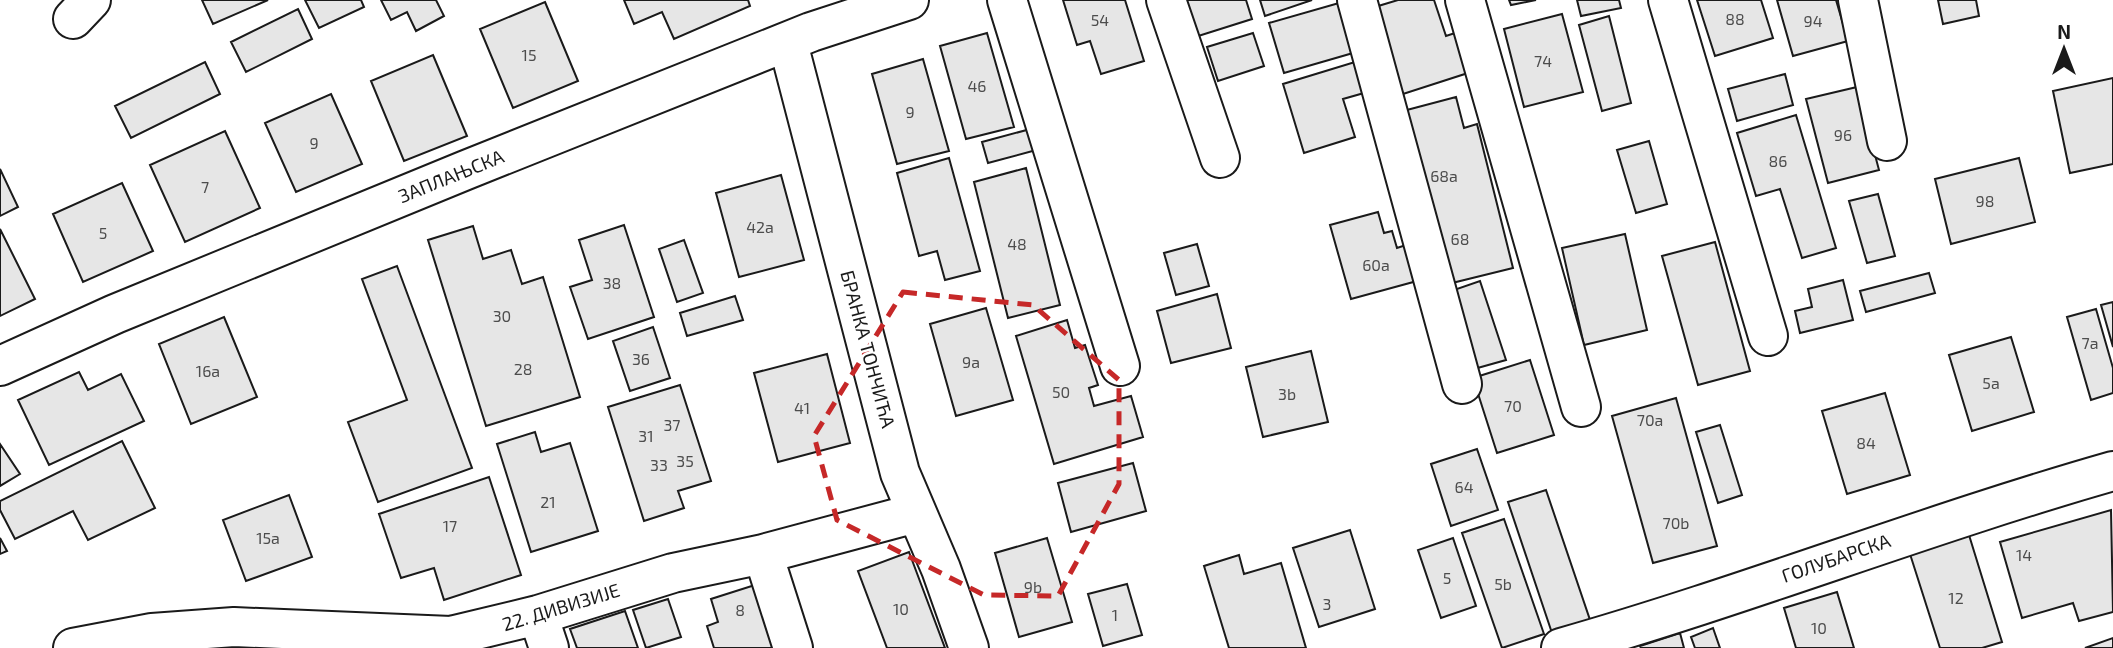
<svg xmlns="http://www.w3.org/2000/svg" width="2113" height="648" viewBox="0 0 2113 648" font-family="'Exo 2',sans-serif">
<rect width="100%" height="100%" fill="#fff"/>
<path fill="#e6e6e6" stroke="#1a1a1a" stroke-width="2" d="M202 0H268L213 24Z
M305 0H361L364 7 319 28Z
M381 0H436L444 16 416 31 407 12 391 20Z
M624 0H748L750 6 674 39 662 12 634 24Z
M1063 0H1125L1144 61 1101 74 1090 41 1077 45Z
M1180 0H1246L1252 19 1192 38Z
M1260 0H1312L1265 16Z
M1398 0H1434L1446 36 1458 32 1471 72 1403 94 1375 7Z
M1509 0H1536L1511 5Z
M1577 0H1619L1621 8 1581 16Z
M1697 0H1761L1773 38 1715 56Z
M1777 0H1836L1848 41 1793 56Z
M1938 0H1976L1979 16 1943 24Z
M545 2 578 81 513 108 480 29Z
M1339 3 1353 53 1284 73 1269 23Z
M298 9 312 39 246 72 231 42Z
M1562 14 1583 92 1524 107 1504 29Z
M1609 16 1631 103 1602 111 1579 25Z
M987 33 1014 127 966 139 940 46Z
M1253 33 1264 66 1218 81 1207 47Z
M433 55 467 136 404 161 371 81Z
M923 59 949 151 897 164 872 74Z
M205 62 220 94 131 138 115 106Z
M1355 62 1364 93 1343 99 1355 137 1304 153 1283 84Z
M1785 74 1793 105 1737 121 1728 89Z
M2113 78V164L2070 173 2053 91Z
M1857 87 1879 170 1828 183 1806 99Z
M331 94 362 164 296 192 265 123Z
M1456 97 1464 128 1477 124 1513 268 1448 284 1403 111Z
M1796 115 1836 248 1802 258 1780 189 1756 196 1737 133Z
M1034 128 1040 149 988 163 982 142Z
M225 131 260 208 185 242 150 165Z
M1649 141 1667 204 1636 213 1617 150Z
M949 158 980 271 945 280 937 251 919 256 897 173Z
M2019 158 2035 222 1951 244 1935 179Z
M1026 168 1060 305 1008 318 974 182Z
M0 169 18 207 0 216Z
M781 175 804 260 739 277 716 193Z
M122 183 153 251 83 282 53 214Z
M1878 194 1895 256 1867 263 1849 201Z
M1378 212 1384 233 1392 231 1397 248 1406 245 1417 281 1351 299 1330 225Z
M624 225 654 317 588 339 570 287 592 280 579 240Z
M473 226 483 259 511 250 522 284 543 277 580 397 486 426 428 240Z
M0 229 35 299 0 316Z
M1625 234 1647 330 1584 345 1562 248Z
M684 240 703 293 677 302 659 249Z
M1715 242 1750 371 1698 385 1662 256Z
M1197 244 1209 286 1176 295 1164 253Z
M397 266 472 468 378 502 348 422 407 400 362 279Z
M1929 273 1935 293 1866 312 1860 291Z
M1843 280 1853 320 1800 333 1795 311 1812 307 1808 289Z
M1480 281 1506 360 1474 369 1448 292Z
M1217 294 1231 348 1171 363 1157 311Z
M735 296 743 320 687 336 680 313Z
M2113 302V347L2101 305Z
M986 308 1013 400 956 416 930 324Z
M2096 309 2113 368V393L2091 400 2067 317Z
M224 317 257 397 191 424 159 344Z
M1067 320 1075 348 1085 345 1098 385 1089 388 1094 406 1131 396 1143 437 1054 464 1016 336Z
M653 327 670 378 630 391 613 341Z
M2011 337 2034 412 1972 431 1949 355Z
M1311 351 1328 422 1263 437 1246 367Z
M827 354 850 443 778 462 754 373Z
M1530 360 1554 435 1497 453 1473 378Z
M79 372 88 390 121 374 144 421 49 465 18 400Z
M680 385 711 481 678 491 684 508 644 521 608 407Z
M1885 393 1910 475 1847 494 1822 411Z
M1676 398 1717 546 1653 563 1612 416Z
M1720 425 1742 495 1718 503 1696 432Z
M535 432 541 452 570 443 598 531 531 552 497 444Z
M122 441 155 508 88 540 73 511 15 539 0 510V501Z
M0 444 20 474 0 486Z
M1477 449 1498 510 1451 526 1431 464Z
M1133 463 1146 511 1071 532 1058 483Z
M489 477 521 575 444 600 434 568 401 578 379 514Z
M1546 490 1590 620 1552 633 1508 502Z
M289 495 312 557 246 581 223 520Z
M2111 510 2113 612 2079 621 2073 603 2022 618 2000 542Z
M1504 519 1544 634 1502 648 1462 533Z
M1350 530 1375 609 1319 627 1293 548Z
M1969 535 2002 642 1982 648H1940L1910 554Z
M0 538 7 551 0 554Z
M1047 538 1072 622 1019 637 995 553Z
M1453 538 1476 606 1441 618 1418 550Z
M909 552 945 648H887L858 571Z
M1239 555 1244 574 1281 563 1306 648H1229L1204 566Z
M758 584 778 648H714L707 626 718 622 711 599Z
M1127 584 1142 635 1103 646 1088 594Z
M1837 592 1854 648H1796L1784 608Z
M668 599 681 637 646 648 633 610Z
M625 611 638 648H577L570 629Z
M1713 628 1720 648H1695L1691 637Z
M1680 633 1684 648H1641L1640 646Z
M2113 638V648H2085Z"/>
<g fill="none" stroke-linecap="round" stroke-linejoin="round">
<g stroke="#1a1a1a" stroke-width="42">
<path id="minor" d="M1007 0 1120 366
M1166 0 1220 158
M1357 0 1462 384
M1465 0 1581 407
M1668 0 1768 336
M1858 0 1887 141
M73 19 91 0
M788 43 900 473 941 569 969 648
M0 366 115 314 466 170 811 32 909 0
M763 554 793 648
M538 615 549 648
M73 648 152 633 234 627 451 636 538 615 673 573 763 554 916 513
M1561 648C1747 595 1927 524 2113 471"/>
</g>
<use href="#minor" stroke="#fff" stroke-width="38"/>
</g>
<path fill="none" stroke="#c62828" stroke-width="5" stroke-dasharray="14 9" stroke-linejoin="round" d="M903 292 1033 305 1119 380V484L1058 596 984 595 837 520 814 436Z"/>
<g text-anchor="middle" stroke-width="5" stroke-linejoin="round" paint-order="stroke">
<g font-size="16" fill="#4d4d4d">
<text x="1735" y="25">88</text>
<text x="1100" y="26">54</text>
<text x="1813" y="27">94</text>
<text x="529" y="61">15</text>
<text x="1543" y="67">74</text>
<text x="977" y="92">46</text>
<text x="910" y="118">9</text>
<text x="1843" y="141">96</text>
<text x="314" y="149">9</text>
<text x="1778" y="167">86</text>
<text x="1444" y="182">68a</text>
<text x="205" y="193">7</text>
<text x="1985" y="207">98</text>
<text x="760" y="233">42a</text>
<text x="103" y="239">5</text>
<text x="1460" y="245">68</text>
<text x="1017" y="250">48</text>
<text x="1376" y="271">60a</text>
<text x="612" y="289">38</text>
<text x="502" y="322">30</text>
<text x="2090" y="349">7a</text>
<text x="641" y="365">36</text>
<text x="971" y="368">9a</text>
<text x="523" y="375">28</text>
<text x="208" y="377">16a</text>
<text x="1991" y="389">5a</text>
<text x="1061" y="398">50</text>
<text x="1287" y="400">3b</text>
<text x="1513" y="412">70</text>
<text x="802" y="414">41</text>
<text x="1650" y="426">70a</text>
<text x="672" y="431">37</text>
<text x="646" y="442">31</text>
<text x="1866" y="449">84</text>
<text x="685" y="467">35</text>
<text x="659" y="471">33</text>
<text x="1464" y="493">64</text>
<text x="548" y="508">21</text>
<text x="1676" y="529">70b</text>
<text x="450" y="532">17</text>
<text x="268" y="544">15a</text>
<text x="2024" y="561">14</text>
<text x="1447" y="584">5</text>
<text x="1503" y="590">5b</text>
<text x="1033" y="593">9b</text>
<text x="1956" y="604">12</text>
<text x="1327" y="610">3</text>
<text x="901" y="615">10</text>
<text x="740" y="616">8</text>
<text x="1115" y="621">1</text>
<text x="1819" y="634">10</text>
</g>
<g font-size="19" fill="#1a1a1a" stroke="#fff">
<text transform="translate(451 176) rotate(-22)" y="7">ЗАПЛАЊСКА</text>
<text transform="translate(868 349) rotate(75)" y="7">БРАНКА ТОНЧИЋА</text>
<text transform="translate(1836 558) rotate(-19)" y="7">ГОЛУБАРСКА</text>
<text transform="translate(561 607) rotate(-17)" y="7">22. ДИВИЗИЈЕ</text>
</g>
</g>
<g transform="translate(2064 49)" stroke="#ffffff" stroke-width="5" paint-order="stroke">
<path d="M0-5L12 26L0 18L-12 26Z" fill="#1a1a1a"/>
<text y="-10" font-size="19" font-weight="bold" text-anchor="middle" fill="#1a1a1a">N</text>
</g>
</svg>
